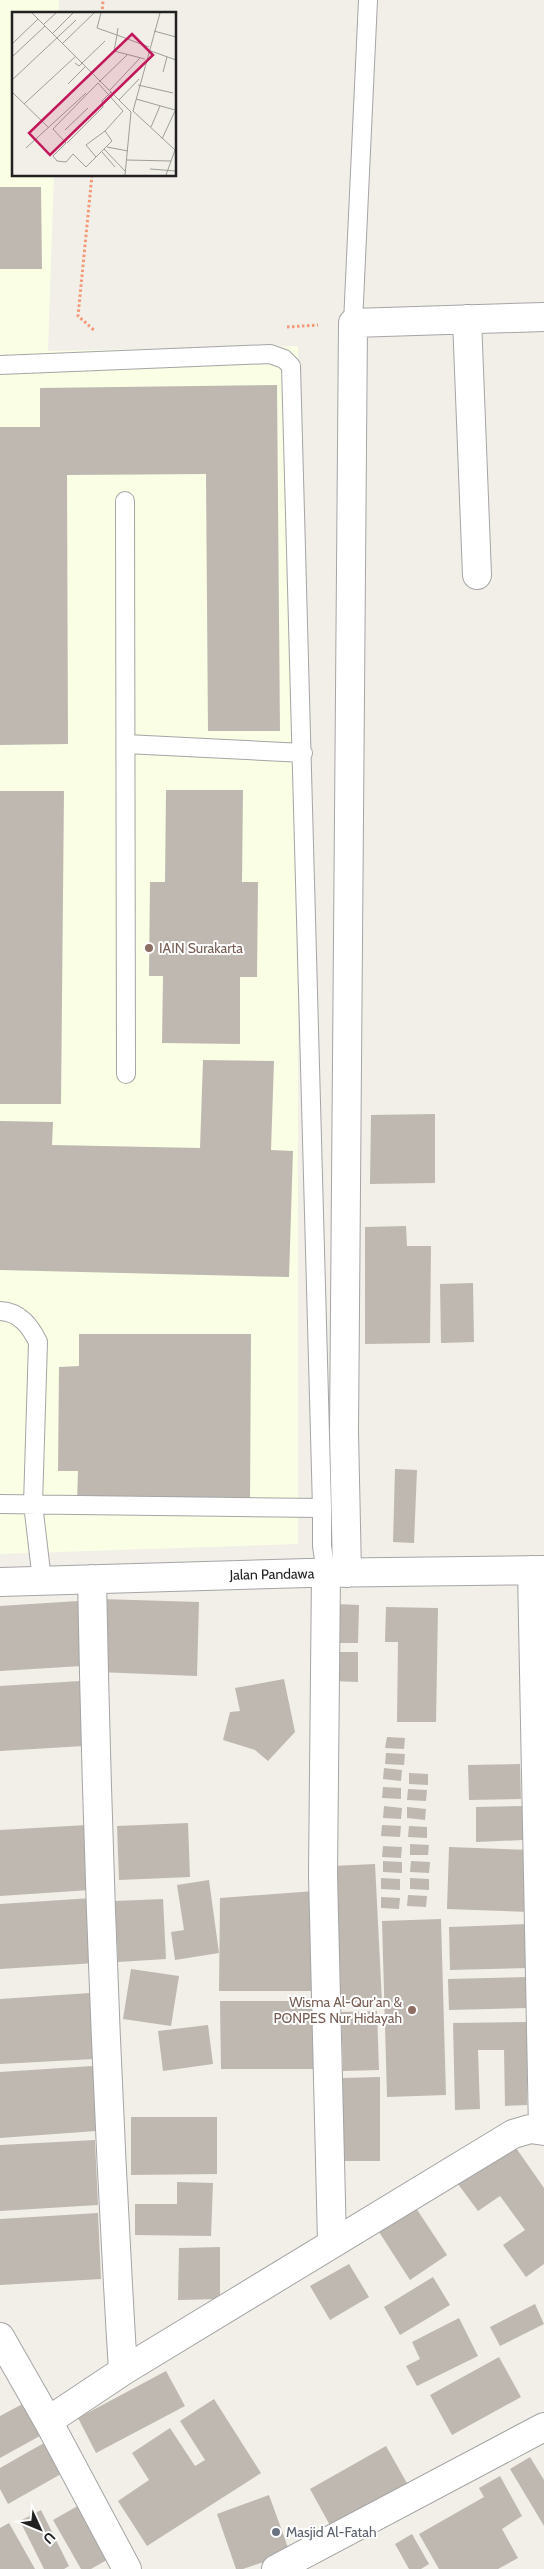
<svg xmlns="http://www.w3.org/2000/svg" width="544" height="2569" viewBox="0 0 544 2569" font-family="Cabin,sans-serif">
<rect width="100%" height="100%" fill="#f1efe8"/>
<path fill="#f9fee4" d="M0 0H59L58 14H14V175H54L48 351 298 346V1544L0 1554Z"/>
<path fill="#beb8b1" d="M0 187H41L42 269H0Z
M277 385 280 731H208L206 474 67 475 68 744 0 745V427H40V388Z
M166 790H243L242 882H258L257 977H240V1044L162 1043 163 976H149L150 882H165Z
M0 791H64L61 1104H0Z
M203 1060 274 1061 271 1150 293 1151 289 1277 0 1270V1121L53 1122 52 1145 200 1148Z
M435 1114V1183L370 1184 371 1115Z
M406 1226 407 1246H431L430 1343 365 1344V1227Z
M473 1283 474 1342 441 1343 440 1284Z
M79 1334H251L250 1502H77L78 1471H58L59 1367 79 1366Z
M395 1469 417 1470 414 1543 393 1542Z
M101 1599 199 1602 197 1676 98 1672Z
M78 1601 82 1666 0 1671V1606Z
M337 1604 359 1605 358 1643H336Z
M386 1607 438 1608 436 1722H397L398 1642H385Z
M331 1652H358V1682L331 1681Z
M284 1679 295 1732 268 1761 255 1750 223 1740 230 1712 240 1711 235 1688Z
M80 1681 84 1746 0 1751V1686Z
M387 1737 405 1738 404 1749 385 1748Z
M386 1753 405 1754 404 1765 385 1764Z
M520 1764 521 1799 469 1800 468 1765Z
M384 1768 402 1770 401 1781 383 1779Z
M409 1773 428 1774V1785L409 1784Z
M383 1787 401 1788V1799L382 1798Z
M408 1789 427 1790 426 1801 407 1800Z
M384 1806 402 1808 401 1819 383 1818Z
M523 1806V1840L476 1842V1807Z
M407 1807 426 1809 425 1820 407 1818Z
M188 1823 190 1877 119 1880 117 1826Z
M87 1825 90 1890 0 1896V1830Z
M382 1825 401 1826 400 1837 381 1836Z
M409 1826 427 1827V1838L408 1837Z
M410 1844 429 1845 428 1855H410Z
M383 1846 402 1847 401 1858 382 1857Z
M449 1847 532 1850 530 1912 447 1909Z
M383 1861 402 1862V1873L383 1872Z
M411 1861 430 1862 429 1873 410 1872Z
M375 1864 382 2002 339 2005 332 1866Z
M381 1878 400 1879V1890L381 1889Z
M410 1878 429 1879V1890L410 1889Z
M209 1880 219 1953 175 1960 171 1932 184 1930 177 1885Z
M315 1891 317 1991H219L220 1898Z
M408 1895 427 1896 426 1907 407 1906Z
M381 1897 400 1898 399 1909 381 1908Z
M92 1898 96 1963 0 1969V1904Z
M163 1899 166 1959 118 1962 115 1901Z
M441 1919 446 2095 387 2097 382 1921Z
M527 1924 528 1968 450 1970 449 1927Z
M131 1969 179 1976 171 2026 123 2019Z
M528 1977 529 2008 449 2010 448 1979Z
M90 1993 94 2059 0 2064V1999Z
M220 2001H318L319 2069H221Z
M377 2011 379 2070 343 2071 341 2012Z
M527 2022V2105L505 2106 504 2050H478L480 2109 455 2110 453 2023Z
M208 2025 213 2064 163 2071 158 2031Z
M93 2066 96 2131 0 2138V2072Z
M380 2077V2161H341V2078Z
M131 2117H217V2174L131 2175Z
M95 2140 98 2205 0 2211V2145Z
M514 2145 544 2188V2264L526 2277 503 2245 525 2230 500 2196 478 2211 458 2184Z
M177 2182 213 2183 211 2236 135 2235V2204H177Z
M416 2208 447 2255 410 2280 379 2232Z
M98 2213 101 2279 0 2285V2219Z
M220 2247V2299L178 2300 179 2248Z
M349 2264 369 2297 330 2320 310 2286Z
M433 2277 450 2305 400 2335 384 2307Z
M535 2304 544 2324 500 2346 490 2327Z
M459 2318 478 2356 417 2386 406 2366 420 2359 412 2342Z
M499 2357 521 2397 452 2435 430 2395Z
M166 2371 185 2406 96 2453 78 2418Z
M214 2399 261 2473 147 2546 118 2501 149 2480 132 2453 170 2428 195 2466 205 2460 180 2421Z
M30 2400 47 2432 0 2458V2416Z
M51 2439 68 2470 8 2504 0 2489V2468Z
M386 2446 408 2485 332 2529 310 2489Z
M530 2457 544 2480V2526L510 2469Z
M500 2476 522 2516 502 2529 518 2558 498 2569H439L419 2534 484 2497 479 2488Z
M269 2495 290 2553 243 2569H236L217 2514Z
M83 2503 112 2557 91 2569H81L53 2520Z
M41 2510 69 2566 64 2569H44L20 2521Z
M9 2523 35 2569H0V2528Z
M412 2534 429 2564 421 2569H409L395 2544Z"/>
<g fill="none" stroke-linecap="round" stroke-linejoin="round">
<g stroke="#a5a5a5" stroke-width="20">
<path id="lane" d="M353 323 368 0
M0 365 270 354 284 359 291 366 322 1508 0 1504
M125 501 126 1074
M126 744 303 753
M0 1311C20 1312 30 1326 38 1342L33 1504 42 1580
M322 1508V1546L326 1573"/>
</g>
<g stroke="#a5a5a5" stroke-width="30">
<path id="street" d="M467 319 477 575
M532 1570 543 2130
M326 1573 323 1875 332 2242
M347 1573 344 1432 353 323 544 317
M92 1579C97 1844 107 2107 123 2371
M0 1582 308 1573 544 1570
M0 2337 48 2421 127 2569
M48 2421 123 2371 513 2134 530 2129 544 2131
M276 2569 544 2427"/>
</g>
<path stroke="#f49876" stroke-width="3" stroke-dasharray="2.5 2.5" stroke-linecap="butt" d="M102 14 103 0
M92 175 78 316 95 331
M287 327 318 325"/>
<use href="#lane" stroke="#fff" stroke-width="18"/>
<use href="#street" stroke="#fff" stroke-width="28"/>
</g>
<g fill="#8d6e63" stroke="#fff" stroke-width="2">
<circle cx="149" cy="948" r="5"/>
<circle cx="412" cy="2010" r="5"/>
</g>
<circle fill="#6b7280" stroke="#fff" stroke-width="2" cx="276" cy="2532" r="5"/>
<g text-anchor="middle" stroke-width="4" stroke-linejoin="round" paint-order="stroke">
<g font-size="14" fill="#785e54" stroke="#fff" text-anchor="start">
<text x="159" y="953">IAIN Surakarta</text>
<text x="402" y="2007" text-anchor="end">Wisma Al-Qur'an &amp;<tspan x="402" dy="16">PONPES Nur Hidayah</tspan></text>
</g>
<g font-size="14" fill="#212121" stroke="#fff">
<text transform="translate(272 1574) rotate(-1)" y="5">Jalan Pandawa</text>
</g>
<g font-size="14" fill="#5b616d" stroke="#fff" text-anchor="start">
<text x="286" y="2537">Masjid Al-Fatah</text>
</g>
</g>
<g transform="translate(12 12)">
<rect width="164" height="164" fill="#f1efe8"/>
<path fill="none" stroke="#9e9d98" stroke-width="1" d="M20 1 119 100 113 163M89 1 85 16 105 23 102 39 133 47M32 12 44 1M106 16 105 23 137 35M142 19 164 25M41 21 61 1M51 31 82 1M0 32 26 7M136 38 164 48M0 45 33 14M63 51 67 54 93 29M151 60 155 45M80 61 102 39M0 68 64 8M87 70 115 43M86 71 111 99 93 119 100 129 74 155 61 142 54 150 45 149 41 144 54 131 41 117ZM56 72 74 54M126 73 161 81M98 78 128 46M0 80 37 116M124 87 163 98M107 88 127 67M12 92 64 44M121 99 148 1M121 99 163 138M139 115 148 94M53 118 76 96M150 127 163 99M55 131 91 95 90 89 99 80M95 135 116 139M14 136 74 81M92 137 113 159M90 140 103 155M84 145 74 133 93 119M115 148 159 149M138 157 164 159M154 163 163 138"/>
<path fill="#c2185b" fill-opacity="0.15" stroke="#c2185b" stroke-width="2.5" d="M120 22 141 43 38 143 17 121Z"/>
<rect width="164" height="164" fill="none" stroke="#212121" stroke-width="2.5"/>
</g>
<g transform="translate(40 2529) rotate(134)" stroke="#ffffff" stroke-width="4" paint-order="stroke">
<path d="M0-4L9 19L0 12L-9 19Z" fill="#212121"/>
<text y="-8" font-size="14" font-weight="bold" text-anchor="middle" fill="#212121">U</text>
</g>
</svg>
